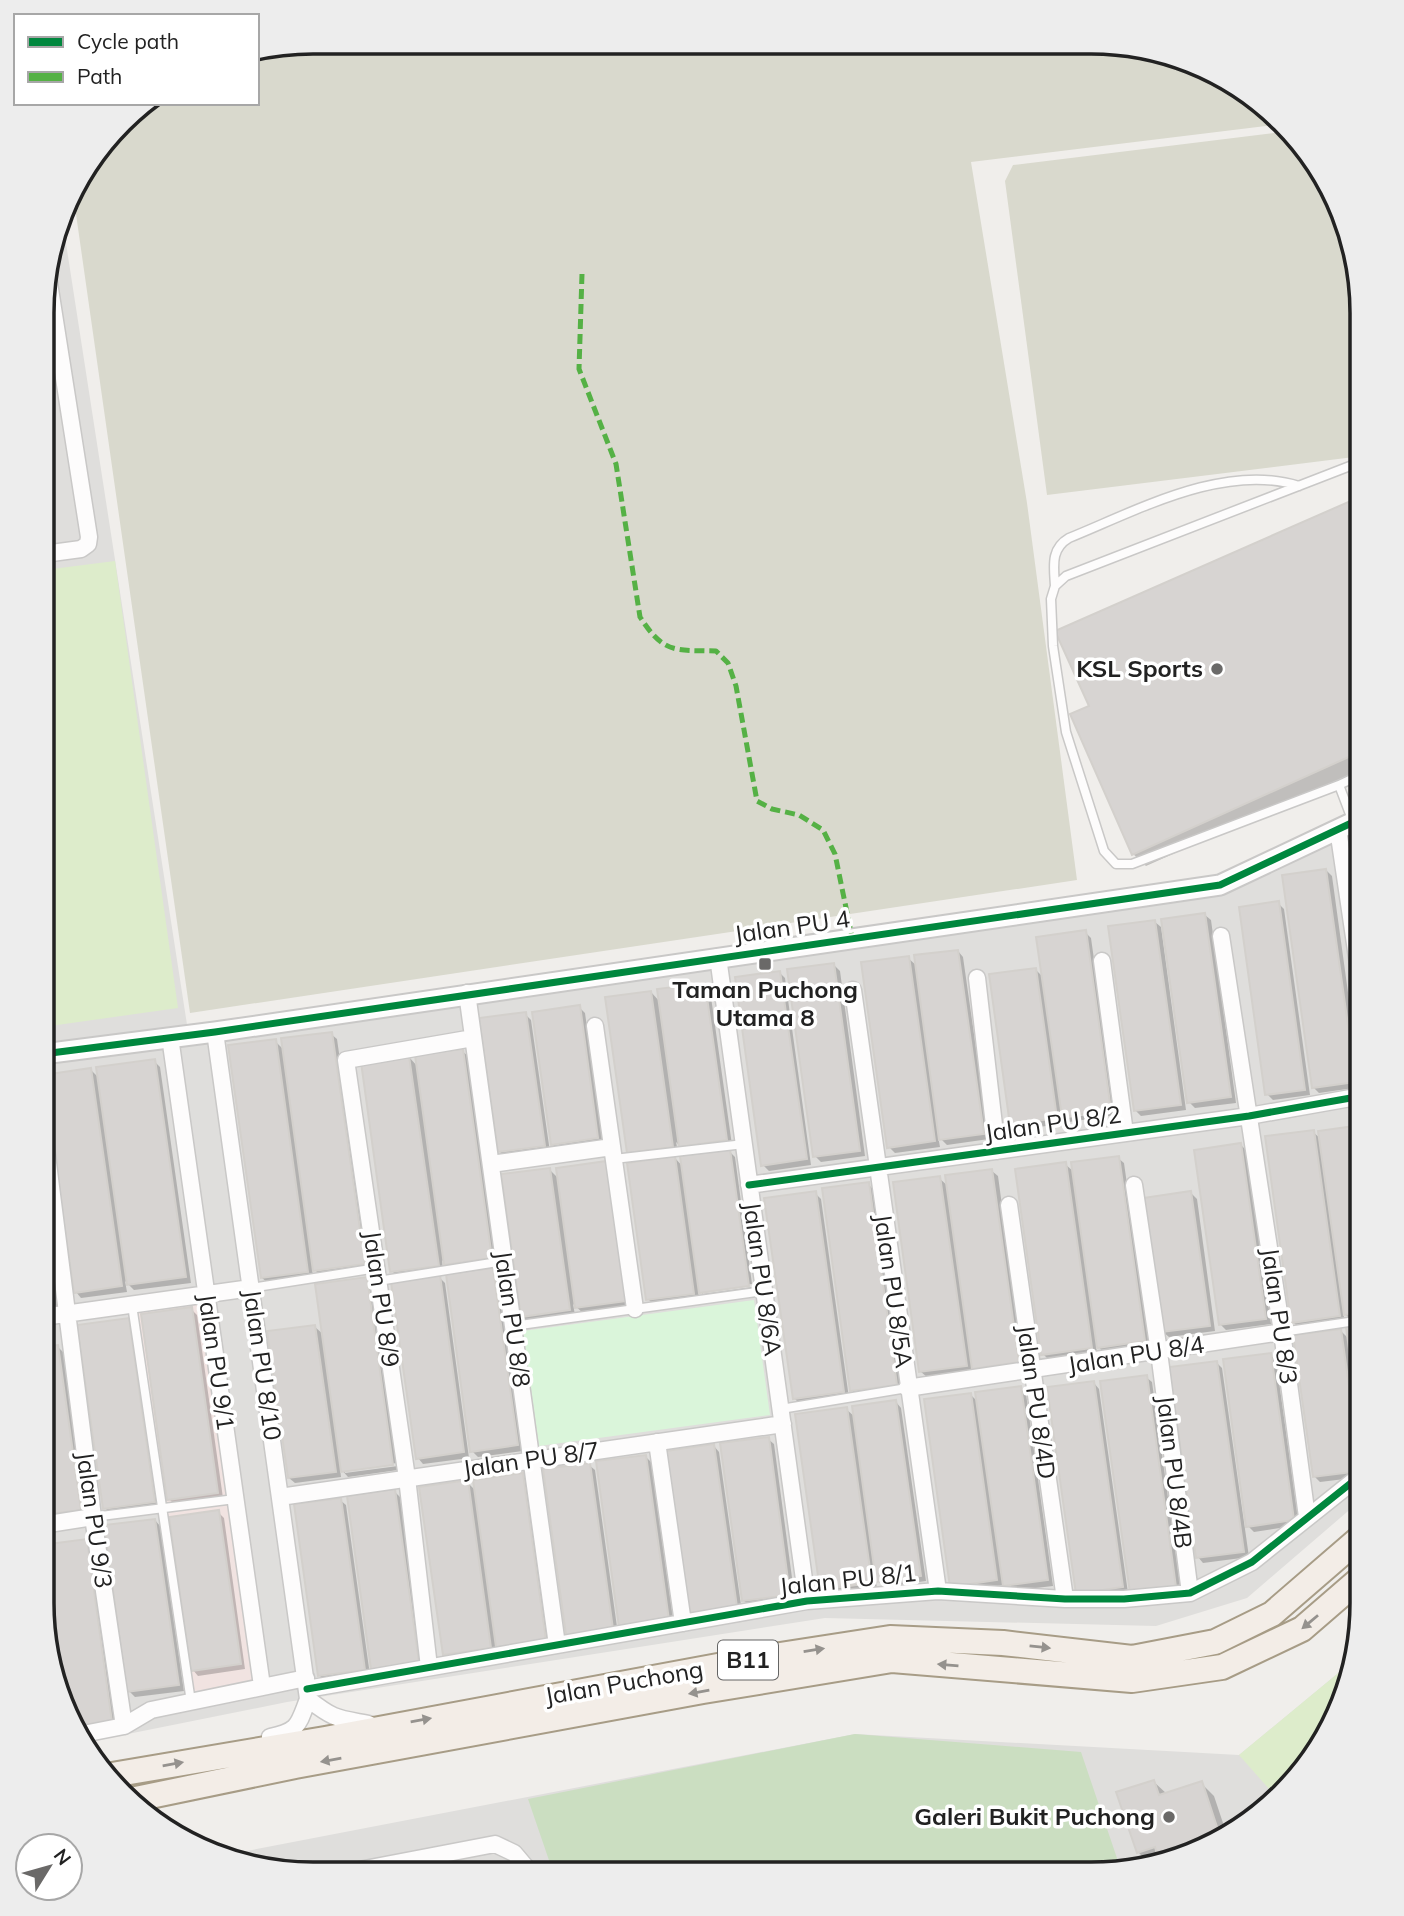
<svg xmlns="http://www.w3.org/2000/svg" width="1404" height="1916" viewBox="0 0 1404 1916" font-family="Mulish,sans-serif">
<rect width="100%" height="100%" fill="#f0eeeb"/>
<path fill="#dfdedc" d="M63 224 188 1031 1223 874 1362 808 1361 1500 1247 1598 1156 1626 825 1618 287 1702 83 1743 70 1723 42 1603 44 278Z
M1354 1660 1347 1690 1316 1754 1269 1807 1211 1846 1091 1874 278 1872 231 1854 855 1734 1239 1755Z"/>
<path fill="#f1e3e1" d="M199 1302 254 1680 193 1695 137 1311Z"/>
<path fill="#d9d9cd" d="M313 42 1126 44 1242 88 1283 124 971 162 1027 503 1077 880 190 1013 73 193 78 178 135 109 145 103H257V51Z
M1290 131 1334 193 1362 313V456L1047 495 1005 181 1013 165Z"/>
<path fill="#ddeccb" d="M115 561 178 1008 43 1027 44 570Z
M1354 1660 1347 1690 1316 1754 1277 1798 1239 1755Z"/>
<path fill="#cbdec1" d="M855 1734 1081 1752 1120 1867 1091 1874 553 1872 528 1799Z
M492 1861 509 1872H437Z"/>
<path fill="#daf5da" d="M754 1300 770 1415 539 1446 523 1331Z"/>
<path fill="#0003" d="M44 455 52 514 44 516Z
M1362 498V769L1146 866 1133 854Z
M1326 870 1332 876 1361 1087 1319 1093 1313 1087Z
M1278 903 1284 909 1310 1095 1273 1100 1267 1094Z
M1205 915 1211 920 1236 1103 1195 1108 1189 1102Z
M1155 922 1161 927 1186 1110 1141 1116 1135 1110Z
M1085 932 1091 938 1115 1108 1066 1114V1118L1116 1111V1115L1069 1122 1060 1112 1061 1124 1017 1130 1012 1124 1035 969 1044 978Z
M958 951 963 957 989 1139 947 1145 938 1136 940 1147 895 1153 889 1147 908 958 917 966Z
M834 965 840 971 865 1156 821 1162 815 1156Z
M780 973 785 978 811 1165 769 1171 763 1165Z
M705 984 710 990 732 1145 686 1152 676 1142 678 1152 635 1158 629 1152 651 992 660 1002Z
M579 1007 585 1013 603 1143 558 1150 552 1144Z
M525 1014 531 1020 550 1152 506 1157 500 1152Z
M331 1034 337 1039 370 1270 321 1276 312 1267 313 1277 268 1283 262 1278 275 1041 284 1050Z
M462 1051 468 1056 497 1264 452 1270 442 1260 443 1271 398 1277 392 1271 409 1057 418 1067Z
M154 1061 160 1067 191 1283 134 1290 125 1281 127 1292 81 1298 76 1292 91 1070 100 1079Z
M1362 1127V1319L1351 1320 1343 1312 1345 1322 1299 1328 1293 1322 1313 1132 1321 1139Z
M1241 1145 1247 1151 1271 1324 1226 1330 1220 1324Z
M729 1151 735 1157 752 1284 703 1290V1294L753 1287V1291L707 1298 698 1289 699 1299 654 1305 648 1299 675 1158 683 1167Z
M1118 1158 1124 1163 1150 1346 1104 1353 1096 1344 1097 1353 1049 1360 1043 1354 1065 1164 1074 1172Z
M549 1169 559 1179 632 1307 583 1313 573 1304 575 1315 528 1322 522 1316Z
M992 1171 998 1176 1024 1368 980 1374 971 1364 972 1372 927 1377 921 1372 939 1178 949 1187Z
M868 1184 874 1190 902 1390 857 1396 852 1390Z
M815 1193 821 1199 849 1398 800 1404 794 1398Z
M1191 1193 1197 1199 1215 1331 1169 1337 1163 1332Z
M43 1202 57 1306 43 1308Z
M493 1270 499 1276 523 1451 478 1457 472 1451Z
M439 1277 445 1283 469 1458 423 1464 418 1458Z
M366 1279 372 1285 397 1463 345 1470V1473L398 1466V1470L348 1477 340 1468 341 1477 295 1483 289 1478 315 1327 324 1335Z
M191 1309 197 1315 223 1498 175 1505 169 1499Z
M128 1320 134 1326 159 1507 111 1514 105 1508Z
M1362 1327 1361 1435 1360 1433 1361 1477 1320 1482 1315 1477 1340 1330 1350 1340Z
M58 1347 64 1353 86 1515 42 1521V1349Z
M1270 1355 1276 1360 1299 1525 1254 1532 1248 1526Z
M1216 1362 1222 1368 1249 1557 1203 1563 1198 1557Z
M1146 1377 1152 1382 1181 1592 1137 1598Z
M1094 1383 1099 1389 1128 1593 1084 1599Z
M1020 1388 1026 1394 1053 1586 1010 1591 1004 1585 957 1592 970 1394 979 1403Z
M896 1402 901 1408 926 1581 884 1587 875 1578 877 1588 827 1595 821 1589 846 1409 855 1417Z
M768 1439 774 1444 795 1600 750 1606 744 1601Z
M714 1446 719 1452 742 1612 697 1619Z
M645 1456 651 1462 674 1625 626 1632Z
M589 1465 595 1470 618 1634 574 1640 568 1634Z
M522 1475 528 1481 551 1646 503 1652 495 1643 496 1654 450 1660 444 1654 467 1482 476 1491Z
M394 1491 400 1497 424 1668 379 1674 373 1668Z
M340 1500 346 1505 370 1675 325 1681 320 1676Z
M218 1512 224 1518 245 1669 198 1676 193 1670Z
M155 1520 160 1526 184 1691 135 1697 129 1691Z
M86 1541 92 1547 117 1728 77 1733 70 1723Z
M1154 1782 1167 1794 1201 1783 1214 1796 1227 1835 1211 1846 1147 1861 1138 1852Z"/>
<path fill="#d7d4d2" stroke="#d3d0cc" stroke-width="2" d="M1362 496V751L1132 855 1070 714 1089 706 1055 631Z
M1326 869 1356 1082 1312 1088 1282 875Z
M1279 901 1305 1090 1265 1095 1239 907Z
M1205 913 1231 1097 1187 1103 1161 919Z
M1155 920 1181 1105 1134 1111 1108 926Z
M1086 930 1111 1110 1062 1117 1036 937Z
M958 950 984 1134 939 1140 914 955Z
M909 956 935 1141 887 1148 861 962Z
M834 963 860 1151 813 1157 787 969Z
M1036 968 1057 1118 1010 1125 989 974Z
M780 971 807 1159 761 1166 735 977Z
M705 983 727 1140 679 1147 657 989Z
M651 991 673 1147 627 1153 605 997Z
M580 1005 598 1138 551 1145 532 1012Z
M526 1012 545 1146 498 1152 479 1018Z
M332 1032 365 1264 313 1271 281 1038Z
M276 1039 308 1272 261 1278 228 1045Z
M463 1049 492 1258 444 1265 415 1055Z
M409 1056 439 1266 390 1272 361 1062Z
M155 1059 186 1277 127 1285 96 1067Z
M91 1068 122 1286 74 1293 43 1075Z
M1362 1125V1313L1344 1315 1318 1131Z
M1314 1130 1340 1316 1291 1323 1265 1136Z
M1241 1143 1266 1319 1219 1325 1194 1150Z
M730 1149 749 1286 699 1293 680 1156Z
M675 1156 694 1294 646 1300 627 1163Z
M1119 1156 1145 1341 1097 1348 1071 1162Z
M607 1161 627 1301 575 1308 556 1168Z
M1066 1162 1092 1348 1041 1355 1015 1169Z
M550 1168 570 1310 521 1317 501 1174Z
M992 1169 1019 1362 972 1369 945 1175Z
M940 1176 967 1366 919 1372 893 1182Z
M869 1182 897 1385 850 1391 822 1188Z
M816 1191 844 1392 793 1399 764 1198Z
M1191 1191 1210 1326 1162 1332 1143 1198Z
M43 1232 52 1300 43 1302Z
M493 1268 518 1445 470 1452 446 1274Z
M440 1275 464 1452 416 1459 391 1282Z
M367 1277 393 1465 341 1472 315 1284Z
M192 1307 218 1493 167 1500 141 1314Z
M129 1318 155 1502 103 1509 77 1325Z
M315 1325 336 1472 288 1478 267 1331Z
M1362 1325 1361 1437 1346 1327Z
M1341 1329 1361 1471 1313 1477 1293 1335Z
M58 1345 81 1510 42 1515V1347Z
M1271 1353 1294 1520 1246 1527 1223 1359Z
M1217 1361 1244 1552 1196 1558 1169 1367Z
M1147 1375 1176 1587 1130 1593 1100 1381Z
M1094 1381 1123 1587 1076 1594 1047 1387Z
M1021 1386 1048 1580 1003 1586 975 1392Z
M971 1393 997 1580 950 1587 924 1399Z
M896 1400 921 1576 876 1582 852 1406Z
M847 1407 872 1583 820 1590 795 1414Z
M769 1437 790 1595 742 1601 720 1443Z
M714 1444 737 1607 689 1614 666 1451Z
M646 1455 669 1620 619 1627 596 1461Z
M590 1463 613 1629 566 1635 543 1469Z
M523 1473 546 1640 496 1647 473 1480Z
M468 1480 491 1648 443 1655 419 1487Z
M395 1489 419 1662 371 1669 347 1496Z
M341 1498 365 1670 318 1676 294 1504Z
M219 1510 241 1664 191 1671 169 1517Z
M155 1519 179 1685 127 1692 104 1525Z
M87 1539 112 1722 73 1728 70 1723 45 1617 42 1594V1545Z
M1154 1780 1159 1795 1202 1781 1221 1839 1211 1846 1158 1858 1155 1847 1137 1853 1116 1792Z"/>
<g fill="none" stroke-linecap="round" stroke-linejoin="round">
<g stroke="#c9c8c7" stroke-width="11">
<path id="service" d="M1055 586C1054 567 1050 549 1069 538 1136 511 1225 462 1299 486
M1339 785 1362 774
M1353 822 1339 785 1132 864H1116L1104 851 1066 732 1053 646 1051 599 1055 586 1066 576 1350 466 1362 465
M614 1159 744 1144
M378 1281 504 1261
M251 1288 377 1268
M132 1305 191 1702
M513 1326 764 1291
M1282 1332 1362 1320
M781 1409 907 1388
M93 1517 235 1499"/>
</g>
<g stroke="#c9c8c7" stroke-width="19">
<path id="minor" d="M44 554 81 549 88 544 89 537 47 270
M1338 829 1362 991
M1345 876 1362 868
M1221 936 1282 1332 1307 1517
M718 957 807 1601
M1102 961 1125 1133
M977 978 997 1151
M853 990 938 1591
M467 993 557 1645
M595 1026 635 1309
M215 1032 308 1699C298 1725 299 1731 270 1737
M170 1037 262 1686
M43 1124 93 1517 124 1726
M491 1164 612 1147
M749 1185 1249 1116 1362 1096
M1134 1185 1159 1352 1190 1593
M1009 1205 1065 1599
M43 1317 251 1288
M907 1388 1282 1332
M657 1442 683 1623
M280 1497 783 1424
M42 1525 93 1517
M429 1667 407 1478 346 1060 473 1038
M307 1689 807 1601 938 1591 1065 1599H1124L1190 1593 1252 1562 1361 1475
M308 1699C335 1720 337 1718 369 1724
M78 1735 124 1726 151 1710 306 1678
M349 1872 495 1844 514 1853 530 1872"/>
</g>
<g stroke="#c9c8c7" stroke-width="23">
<path id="tertiary" d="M43 1054 215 1032 1220 885 1362 818"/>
</g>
<g stroke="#a79c86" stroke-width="28">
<path id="primary" d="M106 1776 325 1739 767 1657 890 1638 1003 1643 1132 1658 1215 1642 1272 1614 1361 1537
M131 1800 295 1766 703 1691 892 1660 1132 1680 1222 1667 1302 1629 1361 1578"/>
</g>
<use href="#service" stroke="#fdfcfc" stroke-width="8"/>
<use href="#minor" stroke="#fdfcfc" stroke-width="16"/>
<use href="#tertiary" stroke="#fdfcfc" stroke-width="19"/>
<use href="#primary" stroke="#f3ede7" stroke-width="24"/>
<path stroke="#55b145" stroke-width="5" stroke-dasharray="10 5" stroke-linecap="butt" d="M582 274 579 369 616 464 640 617C664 654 674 650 716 651L728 663 736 686 757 801 772 809 799 815 823 830 835 854 852 937"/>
<g stroke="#fff" stroke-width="11">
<path id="cycleway" d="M43 1054 215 1032 1220 885 1362 818
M749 1185 1249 1116 1362 1096
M307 1689 807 1601 938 1591 1065 1599H1124L1190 1593 1252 1562 1361 1475"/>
</g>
<use href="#cycleway" stroke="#00873e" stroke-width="7"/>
</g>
<defs><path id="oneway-solid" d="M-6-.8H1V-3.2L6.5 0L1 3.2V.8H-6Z" transform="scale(1.75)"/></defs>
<g fill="#95928e">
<use href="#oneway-solid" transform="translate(1310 1622) rotate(140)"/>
<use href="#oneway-solid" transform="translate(1040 1647) rotate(6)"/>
<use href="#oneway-solid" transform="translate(814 1650) rotate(-9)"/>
<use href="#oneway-solid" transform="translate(948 1665) rotate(-175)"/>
<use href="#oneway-solid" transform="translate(699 1692) rotate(170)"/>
<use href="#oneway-solid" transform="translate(421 1720) rotate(-10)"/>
<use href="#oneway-solid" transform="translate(331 1760) rotate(170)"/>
<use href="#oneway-solid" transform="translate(173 1764) rotate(-10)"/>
</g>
<g fill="#6a6968" stroke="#fff" stroke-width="2.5">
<circle cx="1217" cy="669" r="7"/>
<rect x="758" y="957" width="14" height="14" rx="3.5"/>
<circle cx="1169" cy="1817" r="7"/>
</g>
<g text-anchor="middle" stroke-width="7" stroke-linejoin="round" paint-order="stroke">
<rect fill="#fff" stroke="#646464" stroke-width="2" x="718" y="1640.5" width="60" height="39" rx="5"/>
<g font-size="23" font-weight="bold" fill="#222">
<text x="748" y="1668">B11</text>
</g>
<g font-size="24" font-weight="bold" fill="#222" stroke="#fff" text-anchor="end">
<text x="1203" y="677">KSL Sports</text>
<text x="765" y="998" text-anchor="middle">Taman Puchong<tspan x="765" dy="28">Utama 8</tspan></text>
<text x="1155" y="1825">Galeri Bukit Puchong</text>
</g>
<g font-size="24" fill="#222" stroke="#fff">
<text transform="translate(792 927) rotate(-8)" y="8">Jalan PU 4</text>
<text transform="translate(1053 1124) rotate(-8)" y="8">Jalan PU 8/2</text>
<text transform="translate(762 1279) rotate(82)" y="8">Jalan PU 8/6A</text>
<text transform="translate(893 1291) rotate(82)" y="8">Jalan PU 8/5A</text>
<text transform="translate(381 1299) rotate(82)" y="8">Jalan PU 8/9</text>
<text transform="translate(1279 1316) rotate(82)" y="8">Jalan PU 8/3</text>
<text transform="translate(512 1319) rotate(82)" y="8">Jalan PU 8/8</text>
<text transform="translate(1136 1355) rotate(-9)" y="8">Jalan PU 8/4</text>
<text transform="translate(216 1362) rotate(82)" y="8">Jalan PU 9/1</text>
<text transform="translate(262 1365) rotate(82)" y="8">Jalan PU 8/10</text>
<text transform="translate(1036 1402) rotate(82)" y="8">Jalan PU 8/4D</text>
<text transform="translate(531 1460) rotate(-8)" y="8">Jalan PU 8/7</text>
<text transform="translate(1174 1472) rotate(83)" y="8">Jalan PU 8/4B</text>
<text transform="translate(94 1520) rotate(82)" y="8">Jalan PU 9/3</text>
<text transform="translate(848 1580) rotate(-6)" y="8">Jalan PU 8/1</text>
<text transform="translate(624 1683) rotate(-10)" y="8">Jalan Puchong</text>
</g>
</g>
<path d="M0 0H1404V1916H0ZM313 54H1091A259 259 0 0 1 1350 313V1603A259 259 0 0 1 1091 1862H313A259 259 0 0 1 54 1603V313A259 259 0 0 1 313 54Z" fill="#ededed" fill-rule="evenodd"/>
<path fill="none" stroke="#222" stroke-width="3.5" d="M313 54H1091A259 259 0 0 1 1350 313V1603A259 259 0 0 1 1091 1862H313A259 259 0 0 1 54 1603V313A259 259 0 0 1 313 54Z"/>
<rect x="14" y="14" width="245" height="91" fill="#ffffff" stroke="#a7a7a7" stroke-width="2"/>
<rect x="28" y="37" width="35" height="10" fill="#00873e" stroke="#a7a7a7" stroke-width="2"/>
<text x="77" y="49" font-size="21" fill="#222222">Cycle path</text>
<rect x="28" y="72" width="35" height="10" fill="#55b145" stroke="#a7a7a7" stroke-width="2"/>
<text x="77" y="84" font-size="21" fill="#222222">Path</text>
<g transform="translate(49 1867) rotate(53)"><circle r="33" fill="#ffffff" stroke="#a7a7a7" stroke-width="2"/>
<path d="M0-5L12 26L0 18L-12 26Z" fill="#6a6968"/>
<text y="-10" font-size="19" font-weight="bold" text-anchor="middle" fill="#222222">N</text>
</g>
</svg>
